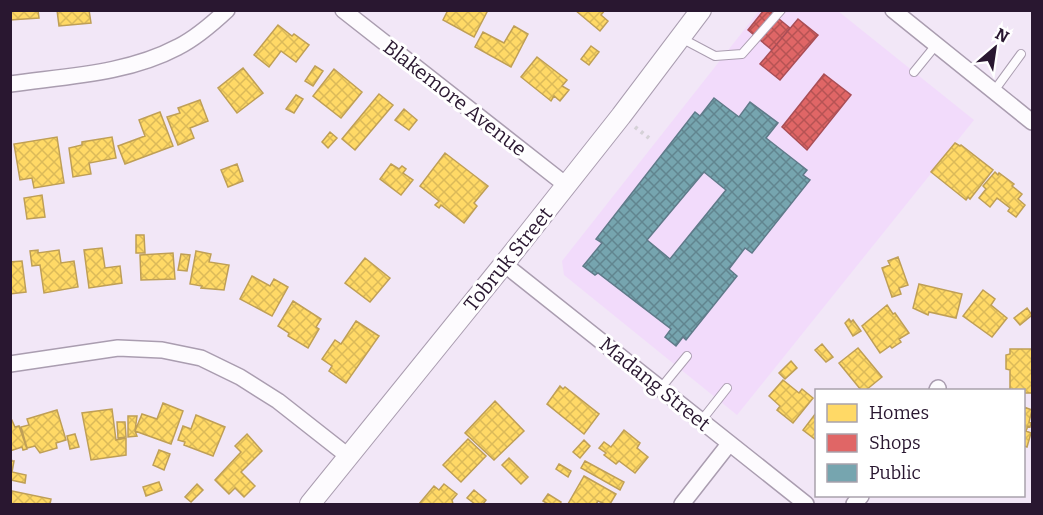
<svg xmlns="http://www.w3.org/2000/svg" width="1043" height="515" viewBox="0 0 1043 515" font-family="Bitter,serif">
<defs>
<pattern id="homes-cross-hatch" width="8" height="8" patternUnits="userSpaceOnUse" patternTransform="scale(1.5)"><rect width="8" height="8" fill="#ffd966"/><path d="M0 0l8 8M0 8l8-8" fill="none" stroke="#dbba59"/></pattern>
<pattern id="shops-cross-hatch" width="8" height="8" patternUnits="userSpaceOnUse" patternTransform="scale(1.5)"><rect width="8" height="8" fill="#e06666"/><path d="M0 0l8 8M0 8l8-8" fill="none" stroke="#b65354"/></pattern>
<pattern id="public-cross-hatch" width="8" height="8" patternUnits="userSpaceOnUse" patternTransform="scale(1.5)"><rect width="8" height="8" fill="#76a5af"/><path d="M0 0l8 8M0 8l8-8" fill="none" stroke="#61858f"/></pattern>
</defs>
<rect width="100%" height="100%" fill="#f2e7f7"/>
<path fill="#f2dbfb" d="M759 11H838L974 120 737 415 564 275 562 261Z"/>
<path fill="url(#homes-cross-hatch)" stroke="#bf9f56" stroke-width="1.5" d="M10 10H38L39 18 10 20Z
M57 10H89L91 23 59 26Z
M448 10H488L474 37 443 20Z
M575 10H605L601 15 608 21 600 31Z
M278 25 292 36 294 34 309 45 296 62 281 51 269 67 254 55Z
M514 26 528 34 511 67 475 47 483 32 504 43Z
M591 46 599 52 589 65 581 59Z
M537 57 567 80 562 86 569 90 560 101 554 96 551 101 521 77Z
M315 66 323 71 313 86 305 81Z
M243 68 263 93 237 113 218 88Z
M334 69 362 92 341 118 313 96Z
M379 94 393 105 355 150 342 139Z
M296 95 303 99 294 113 286 109Z
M200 100 208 121 190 128 194 138 178 145 167 117 180 113 178 108Z
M404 109 417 120 409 130 395 120Z
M160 112 173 146 125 164 118 146 145 136 139 120Z
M330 132 337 138 328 148 322 142Z
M57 137 64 183 34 188 32 178 20 180 14 144Z
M112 137 116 158 89 163 91 174 73 177 69 148 82 145V142Z
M955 143 960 146 961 145 993 170 970 199 968 197 966 200 931 172Z
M445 153 488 186 474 203 477 206 464 223 441 205 439 208 435 205 439 201 420 186Z
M237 164 243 181 228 187 221 170Z
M391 164 399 169 402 166 406 169 403 173 413 180 401 195 380 179Z
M995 172 998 175 999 173 1014 184 1012 186 1022 194 1018 199 1025 205 1016 217 1008 211 1010 208 997 198 990 207 979 198 986 189 983 186Z
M42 195 45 217 27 219 24 198Z
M136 235H144L145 253H136Z
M102 248 105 268 120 266 122 283 89 288 84 250Z
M38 250V253L59 250 61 263 74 261 78 287 44 293 40 265 32 266 30 251Z
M196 251 211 254 209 262 229 265 224 290 201 288 202 286 190 284Z
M173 253 175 279 141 280 140 255Z
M181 254 190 255 187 271 178 270Z
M898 257 908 285 899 288 901 294 892 297 882 268 890 265 888 261Z
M365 258 390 278 370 302 345 283Z
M22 261 26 292 10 294V262Z
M252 276 270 286 274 279 288 287 272 316 240 299Z
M919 284 962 294 956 318 929 312 928 315 913 308Z
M983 290 995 299 991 305 1007 318 992 337 963 316Z
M293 301 321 319 316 327 319 329 308 348 288 336 289 333 278 326Z
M887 305 893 314 895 313 909 333 899 339 901 342 892 348 890 346 880 353 862 326Z
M1027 308 1032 315 1020 325 1014 318Z
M849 319 851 322 853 320 861 331 853 336 845 323Z
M356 321 379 336 346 383 329 371 332 366 322 359 335 340 341 344Z
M822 344 833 357 826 362 815 350Z
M858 348 882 377 866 390H861L839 363Z
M1010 349H1032V393H1024V390H1010V370L1006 369V355L1010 354Z
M791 361 797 368 785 379 779 373Z
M783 380 799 393 802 389 813 398 793 423 777 410 780 406 769 396Z
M560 386 563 389 565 387 599 414 584 434 547 404Z
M495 401 524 431 494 460 465 433Z
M163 403 183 411 171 444 135 431 142 414 157 419Z
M1024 407 1032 410 1029 422 1031 423 1030 427 1028 426 1026 431 1031 433 1027 447 1024 446Z
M112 409 116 440 126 438V455L91 460 82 413Z
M57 410 66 440 56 443 57 448 40 453 35 446 27 448 21 427 29 425 27 419Z
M816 413V440L803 430Z
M196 415 225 427 213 456 184 445 185 442 178 440 183 426 191 429Z
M10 416 15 427 19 426 27 449 23 450 22 447 10 451Z
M128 416H137L135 431 137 436 128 437Z
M117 422H125L126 437 118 438Z
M624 430 640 443 637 448 648 457 635 473 619 461 616 464 604 455 606 453 599 448 604 442 611 447Z
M75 434 79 447 70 449 67 436Z
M247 434 262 451 241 472 255 486 244 497 235 488 229 494 215 480 241 452 235 446Z
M468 439 486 456 461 482 443 465Z
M584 440 590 446 580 458 573 452Z
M159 450 170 454 164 470 153 465Z
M10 456 12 461H14L12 472 26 475 25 483 11 480 10 482Z
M509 458 528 477 521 484 502 465Z
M585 461 624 482 620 490 581 468Z
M559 464 571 471 568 477 556 469Z
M584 476 616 494 610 504H605L598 501 596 504H568Z
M159 482 162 490 146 496 143 487Z
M197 484 203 490 191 502 185 497Z
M444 484 457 494 452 500 453 504H419L434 486 439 490Z
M474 490 486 500 483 504H475L467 498Z
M12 491 51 499 50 504H10Z
M548 494 561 502 560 504H548L543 501Z"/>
<path fill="url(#shops-cross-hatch)" stroke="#a94e56" stroke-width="1.5" d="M764 10H768L790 28 772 50 748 30Z
M798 19 818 35 780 80 760 64Z
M824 74 851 95 807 150 782 127Z"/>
<path fill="url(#public-cross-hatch)" stroke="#5f7a89" stroke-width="1.5" fill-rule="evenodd" d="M714 98 739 117 750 102 778 123 766 138 807 170 803 175 810 180 752 253 745 248 729 269 737 276 686 340 683 337 676 346 665 337 671 329 598 273 595 275 583 266 602 243 596 239 695 112 700 116ZM704 172 726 190 670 259 647 240Z"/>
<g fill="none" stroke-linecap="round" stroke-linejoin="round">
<g stroke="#aa9db0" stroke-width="10">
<path id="service" d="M681 38 715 56 742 54 781 10
M914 72 936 45
M994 91 1021 54
M660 389 687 356
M701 421 727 388"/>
</g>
<g stroke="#aa9db0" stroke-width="18">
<path id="minor" d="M343 10 566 185
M893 10 1032 122
M10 84C67 76 127 74 178 47 196 38 212 24 227 10
M504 264 806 504
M10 364 118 348 162 350 201 358 240 377 278 401 348 456
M937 390 938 388
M682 504 729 444
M854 504 861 496"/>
</g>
<g stroke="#aa9db0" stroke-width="22">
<path id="tertiary" d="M310 504 504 264 621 116 701 10"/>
</g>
<path stroke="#d5d1d7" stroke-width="4" stroke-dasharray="3 4.5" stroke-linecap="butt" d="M635 127 649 138"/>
<use href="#service" stroke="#fdfbfe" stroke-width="8"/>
<use href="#minor" stroke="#fdfbfe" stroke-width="15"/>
<use href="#tertiary" stroke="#fdfbfe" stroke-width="20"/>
</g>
<g text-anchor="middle" stroke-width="6" stroke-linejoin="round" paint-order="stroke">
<g font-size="20" fill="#291730" stroke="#fff">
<text transform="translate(455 98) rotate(38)" y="7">Blakemore Avenue</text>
<text transform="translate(508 259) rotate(-51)" y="7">Tobruk Street</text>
<text transform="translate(655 384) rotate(39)" y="7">Madang Street</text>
</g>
</g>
<rect width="1043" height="515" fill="none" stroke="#291730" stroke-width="24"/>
<rect x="815" y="389" width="210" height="108" fill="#ffffff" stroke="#a9a2ac" stroke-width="1.5"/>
<rect x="827" y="404" width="30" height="18" fill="#ffd966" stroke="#a9a2ac" stroke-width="1.5"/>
<text x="869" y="419" font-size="18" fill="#291730">Homes</text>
<rect x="827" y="434" width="30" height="18" fill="#e06666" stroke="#a9a2ac" stroke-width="1.5"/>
<text x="869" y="449" font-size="18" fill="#291730">Shops</text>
<rect x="827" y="464" width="30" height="18" fill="#76a5af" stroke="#a9a2ac" stroke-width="1.5"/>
<text x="869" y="479" font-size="18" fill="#291730">Public</text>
<g transform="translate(995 48) rotate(29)" stroke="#ffffff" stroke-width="4.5" paint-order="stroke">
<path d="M0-4.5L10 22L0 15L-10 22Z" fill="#291730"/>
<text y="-9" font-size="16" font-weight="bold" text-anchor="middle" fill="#291730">N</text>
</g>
</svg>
